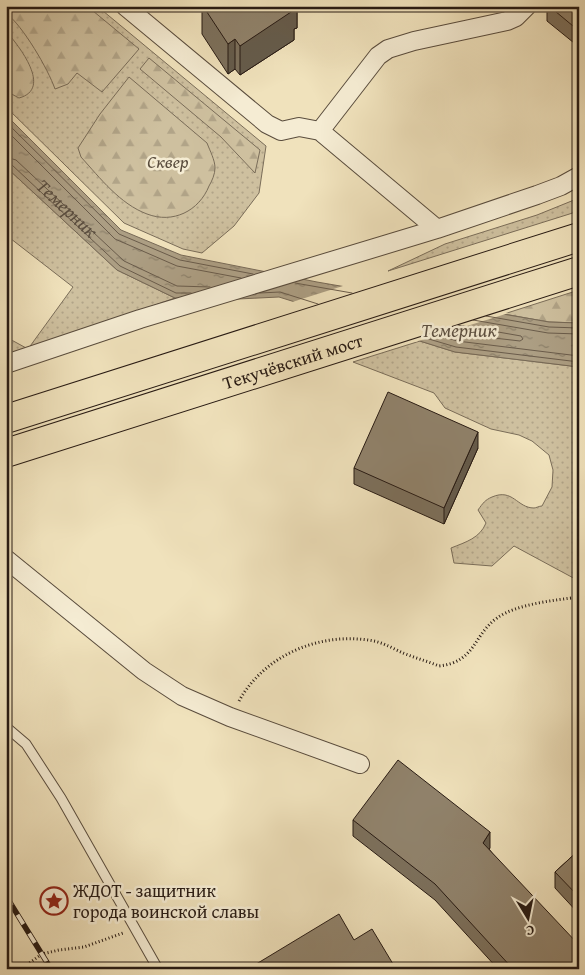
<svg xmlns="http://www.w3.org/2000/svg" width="585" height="975" viewBox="0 0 585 975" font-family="'Gentium Book Plus',serif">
<defs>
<pattern id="green-dots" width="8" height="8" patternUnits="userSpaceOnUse" patternTransform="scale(1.25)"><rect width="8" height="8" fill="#cec09f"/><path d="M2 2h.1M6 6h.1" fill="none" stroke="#b1a488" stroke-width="1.8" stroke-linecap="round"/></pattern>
<pattern id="forest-firs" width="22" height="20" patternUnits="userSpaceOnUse" patternTransform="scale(1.25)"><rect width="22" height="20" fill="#cec09f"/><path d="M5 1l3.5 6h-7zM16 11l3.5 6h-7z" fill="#b1a488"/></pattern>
<pattern id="water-ripples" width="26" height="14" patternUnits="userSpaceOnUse" patternTransform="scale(1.25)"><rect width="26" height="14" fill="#ac9e83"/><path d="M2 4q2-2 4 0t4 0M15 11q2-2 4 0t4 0" fill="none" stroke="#8c806a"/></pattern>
</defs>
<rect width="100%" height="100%" fill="#f0e2bc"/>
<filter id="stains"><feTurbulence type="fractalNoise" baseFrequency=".004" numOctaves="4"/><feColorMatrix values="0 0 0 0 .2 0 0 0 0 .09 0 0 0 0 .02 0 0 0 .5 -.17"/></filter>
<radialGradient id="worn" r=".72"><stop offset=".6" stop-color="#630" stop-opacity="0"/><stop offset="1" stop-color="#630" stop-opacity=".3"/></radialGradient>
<path fill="url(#green-dots)" stroke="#7a6d59" d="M6 6H97L266 146 259 193 234 226 202 253 183 249 124 223 6 107Z
M6 167 117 270 175 298 28 350 6 357V337L28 349 73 287 6 235Z
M579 198V211L388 271 445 244 537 215Z
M420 341 455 352 579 367V581L514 546 492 566 454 563 451 548C466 542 480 538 486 523L478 510C483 503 485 500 492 497 513 488 517 508 534 508 536 508 539 506 542 506L552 487 553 470 549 455 532 441 519 435 491 429 445 408 434 393 353 362Z"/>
<path fill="url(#forest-firs)" stroke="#7a6d59" d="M6 6H87L139 49 102 92 77 73 68 84 55 89C48 69 23 26 6 13Z
M6 31C19 46 53 89 19 98L6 91Z
M149 58 260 150 255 173 221 137 140 69Z
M129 77 207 143C210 151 215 160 215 168 215 174 212 181 209 186 199 211 173 224 147 214 120 204 100 178 81 157L78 148 100 114Z
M579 290V323L549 322 504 314Z"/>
<path fill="url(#water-ripples)" stroke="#776956" d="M6 115 121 230 181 255 317 282 549 322 579 323V367L455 352 279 297 238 299 175 298 117 270 6 167Z"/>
<path fill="#f0e2bc" d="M346 285 509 313 415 342 289 303Z"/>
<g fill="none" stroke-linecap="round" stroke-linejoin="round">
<g stroke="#6a5c4b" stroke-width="1">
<path d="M6 122 119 234 180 260 253 274"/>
<path d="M6 130 115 239 177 266 241 278"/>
<path id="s1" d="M6 157 16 160 124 261 177 286 210 287"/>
<path d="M6 164 12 165 120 266 176 293H191"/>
<path d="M295 283 352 293"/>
<path d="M260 293 280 292 318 304"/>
<path d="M486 316 549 327 579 328"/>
<path d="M473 320 548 333 579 334"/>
<path d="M445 329 459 334 520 341 523 339 521 336 458 325"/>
<path d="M432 333 457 341 579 356"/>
<path d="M422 337 456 347 579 362"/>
</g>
<g stroke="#594c3d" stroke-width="11">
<path id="service" d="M6 727 26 744 61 798 158 969"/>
</g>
<g stroke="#594c3d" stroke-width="20">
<path id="minor" d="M125 6 267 124 281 131 299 127 320 131 437 229
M320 131 378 56 388 49 414 41 507 21 516 17 527 6
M6 364 140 319 437 229 537 195 561 186 579 176
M6 559 144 671 182 696 230 717 360 764"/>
</g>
<g stroke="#271a13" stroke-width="30">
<g id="primary">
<path d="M6 419 579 237"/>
<path id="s2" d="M6 453 579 271"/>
</g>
</g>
<path stroke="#271a13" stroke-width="3" stroke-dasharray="1 2.5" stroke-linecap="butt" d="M239 701C265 654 322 631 374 641 384 643 394 649 403 653 415 658 427 661 439 666 476 662 473 635 497 618 516 604 556 600 579 597
M21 969 42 954 59 950 84 947 123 933"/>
<use href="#service" stroke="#f5ecd3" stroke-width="9"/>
<use href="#minor" stroke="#f5ecd3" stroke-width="18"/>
<use href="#primary" stroke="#f0e2bc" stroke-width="28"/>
<g stroke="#271a13" stroke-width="5.5">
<path id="rail" d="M6 896 51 969"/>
</g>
<use href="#rail" stroke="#f5ecd3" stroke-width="4" stroke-dasharray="11" stroke-linecap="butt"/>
</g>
<path fill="#7c705c" stroke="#271a13" d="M202 6H297V28L294 29V40L240 75 235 69 228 74 202 34Z
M547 6H579V47L547 21Z
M478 448 444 524 354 484V468Z
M353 820 490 848 489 849 579 969H498L435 900 353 836Z
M579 850V914L555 888V872Z"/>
<path fill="#655b4b" stroke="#271a13" d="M290 6H297V28L294 29V40L240 75V46Z
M235 39V69L228 74V44Z
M478 432V448L444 524V508Z
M490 832V848L483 859V843Z"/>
<path fill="#90826b" stroke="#271a13" d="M203 6H292L294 10 240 46 235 39 228 44Z
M549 6H579V31Z
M388 392 478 432 444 508 354 468Z
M398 760 490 832 483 843 579 945V969H513L435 884 353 820Z
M579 850V897L555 872Z
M339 914 354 940 372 929 396 969H248Z"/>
<defs>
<g id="sight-ring" transform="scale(1.4375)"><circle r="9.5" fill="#f5ecd3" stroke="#8f2418" stroke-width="1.5"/><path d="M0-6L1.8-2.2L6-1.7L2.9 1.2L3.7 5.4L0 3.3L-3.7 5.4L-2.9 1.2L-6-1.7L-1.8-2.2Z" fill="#8f2418"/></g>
</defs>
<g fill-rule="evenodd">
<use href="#sight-ring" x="54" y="901"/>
</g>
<g text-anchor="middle" stroke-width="5" stroke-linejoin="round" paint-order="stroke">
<g font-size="18" font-style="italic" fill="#594c3d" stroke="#f5ecd3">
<text x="168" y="168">Сквер</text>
</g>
<g font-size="18" fill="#271a13" stroke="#f5ecd3">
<text dy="6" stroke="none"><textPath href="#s2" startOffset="301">Текучёвский мост</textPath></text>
</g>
<g font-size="18" fill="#271a13" stroke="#f5ecd3" text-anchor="start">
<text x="73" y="897">ЖДОТ - защитник<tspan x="73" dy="21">города воинской славы</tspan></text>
</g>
<g font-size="19" font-style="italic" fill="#5c4f40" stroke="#f5ecd3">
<text dy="7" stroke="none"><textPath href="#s1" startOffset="81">Темерник</textPath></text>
<text x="459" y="337">Темерник</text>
</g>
</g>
<rect width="585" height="975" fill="none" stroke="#f0e2bc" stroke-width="25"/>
<rect x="8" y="8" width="570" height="960" fill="none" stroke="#271a13" stroke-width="2.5"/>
<rect x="12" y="12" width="560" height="950" fill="none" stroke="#271a13"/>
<g transform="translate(528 918) rotate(170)" stroke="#f5ecd3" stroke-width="4" paint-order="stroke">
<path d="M0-4L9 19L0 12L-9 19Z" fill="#271a13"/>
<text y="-8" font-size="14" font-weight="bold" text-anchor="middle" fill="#271a13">С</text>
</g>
<rect width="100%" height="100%" filter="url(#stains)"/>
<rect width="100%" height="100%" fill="url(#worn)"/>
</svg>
